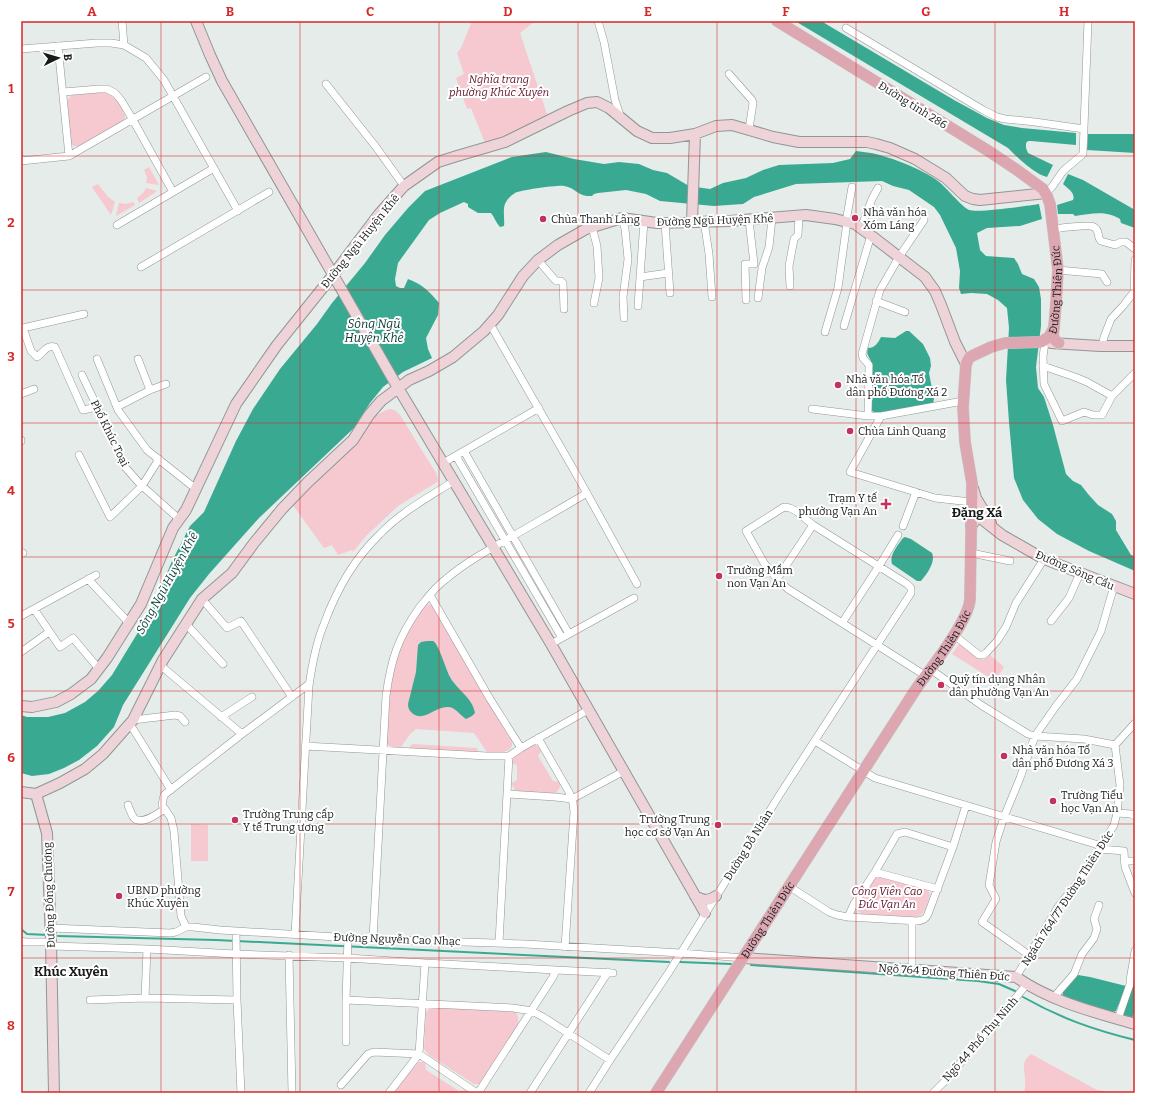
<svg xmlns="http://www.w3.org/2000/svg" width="1156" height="1114" viewBox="0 0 1156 1114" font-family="Bitter,serif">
<rect width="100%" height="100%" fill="#e5ecea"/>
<path fill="#f6c8cf" d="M472 21H535L520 33 548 117 521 130 485 143 471 108 467 109 456 78 464 74 457 53 461 48Z
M100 92C104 93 107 93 110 95 115 97 124 111 125 116 125 119 123 120 122 122L79 146H73L70 141 67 103 69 98 72 95Z
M149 167 159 185 146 183 147 177 144 170Z
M98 184 108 197 115 202 111 215 92 187Z
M146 188 157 191 139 203 137 198 144 192Z
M133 202 135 205 116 216 119 203 126 204Z
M391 409 396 411 400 415 436 473 438 480 437 482 398 506 366 536 353 552 352 550 338 555 332 545 324 548 292 504 355 443 377 415 386 410Z
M427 604 432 605 441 618 512 742V746C507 754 496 753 487 752L474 733 416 729 410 734 401 747C396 748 391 748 387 744 389 704 389 662 410 626 415 619 420 613 425 606Z
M959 644 983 660 990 655 1004 667 995 681 952 654Z
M412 744 477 748 478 752 409 748Z
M536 745 538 747 541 751 538 756 553 781 560 782V787L556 793 522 792 515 790 512 785V783L517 780V765L512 763 514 756 532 746Z
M191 824 208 825V861H191Z
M876 876H882L928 890 930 895 925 910 922 914 916 917 862 914 858 911 857 906Z
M430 1007 456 1008 515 1012C519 1016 519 1022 517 1027L480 1084H474L429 1055 424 1049 426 1013Z
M1031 1054 1097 1090 1106 1091V1093H1025C1024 1087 1026 1085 1025 1080 1025 1069 1020 1063 1031 1054Z
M419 1062H425L426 1070 459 1091 466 1090 468 1093H393L415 1066Z"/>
<path fill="#39aa91" d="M795 21H821L954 100 987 118 1004 125 1022 128 1076 133V145L1031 141H1028L1026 143V148L1028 153 1053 165 1047 177C1034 174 1018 158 1008 148Z
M1088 134H1135V153L1087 150Z
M856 151C861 152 866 152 871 153 891 157 922 169 938 181 947 188 961 206 969 210 979 213 1026 206 1039 204L1042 219 1020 226 987 228 977 233 980 250 986 256 1014 258 1018 264 1022 274 1034 279 1039 287 1041 299V326L1036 367 1038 388 1044 397 1053 425 1066 474 1073 481 1081 485 1088 494 1098 505 1112 514 1116 521V530L1131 555 1135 556V571L1089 551 1057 534 1038 519 1023 500 1014 478 1009 422 1006 380 1009 328 1007 308 998 300 987 294 971 293 961 294 959 288 960 271 956 248 940 215 934 207 909 190 893 186 882 181 796 184 754 197 743 204 714 206 660 201 646 194 626 190 598 193 594 194 592 196C577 197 577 188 564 186 557 185 522 190 515 193 512 195 508 198 506 202 502 208 505 219 504 226L500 227C496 223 495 218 491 213H478L468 207V204L464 202 440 213 429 220 398 263 395 279 396 286 400 288H404L408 279C423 285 429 291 439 303L438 315 426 338 428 349 432 358 403 372 383 387 370 403 354 428 259 518 209 574 190 598 123 705 114 727 97 746 79 760 64 768 49 774 32 776 21 773V715L27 717H48L65 713 85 702 98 691 112 675 151 611 172 561 190 526 204 512 236 441 253 409 280 369 317 324 332 303 365 263 385 235 408 208 425 191 512 157 546 152 574 159 604 164 619 162 639 164 653 170 667 173 689 186 710 189 723 183 746 178 763 170 779 165 833 163 850 159Z
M1068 174 1083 180 1135 210V228L1121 223 1120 219C1105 210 1091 214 1075 216L1073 214H1058L1057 205 1073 200C1076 193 1067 188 1063 184Z
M906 331H909L923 344 930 358 931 366 929 373 934 399 933 403 930 405 876 413 872 411 871 408C870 394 873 380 872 366 872 358 865 357 868 348 875 348 878 343 881 337L895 338Z
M905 537 911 539 932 553C936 562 927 574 921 581H917L892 564C889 555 898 545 903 538Z
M427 641C428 641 432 641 433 641 439 644 446 670 450 677 457 690 473 698 475 713L472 716 466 719C460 715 455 707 448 707 435 706 424 723 412 713 409 710 408 708 408 704L416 672 418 645 421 642Z
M1078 975 1090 977 1126 986 1116 1011 1111 1013 1063 996V990Z
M1135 981V1010L1132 1019 1122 1016 1133 982Z"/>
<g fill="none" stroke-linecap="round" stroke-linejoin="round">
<path stroke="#39aa91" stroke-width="2" d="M21 929 27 934 48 935
M58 936 216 940 669 962
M680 962 731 964
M751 965 978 981 999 984 1015 991
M1023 997C1060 1018 1094 1030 1135 1040"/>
<g stroke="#909795" stroke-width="8">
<path id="street" d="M122 21 124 45
M598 21 604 42 615 100 621 118
M846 28 983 110 997 117 1005 119 1035 122 1084 129
M58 46 69 156
M21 49 97 43H111L124 45 146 58 164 80 173 96 238 211
M729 74 752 100 753 103 749 129
M326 84 376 147 404 186
M63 92 99 89H107L115 93 121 100 133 120 173 192
M21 159V161L69 156 206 77
M1046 193 1052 187 1063 171 1083 154 1088 21
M622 218 625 229 628 259 623 297 624 318
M704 221 709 254 712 297
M846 222 852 187
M665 223 670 293
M117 225 214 168
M592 227 597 246 599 278 594 303
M861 228 872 199 878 188
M1053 229C1061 228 1089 224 1094 227 1099 230 1098 234 1099 238L1101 241 1115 245 1121 242H1126L1135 249
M538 260 555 280 557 281H561L563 283 564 309
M141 267 269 192
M1058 270 1102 274 1107 282
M640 277 668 273
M790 286 789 266 794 239 798 235 799 216
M758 298 762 268 769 247 772 218
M746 300 745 264H754L749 220
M876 301 905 312
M638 306 644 221
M490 324 579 479 637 584
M844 326 871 235
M23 328 84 314
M21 329 23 328 31 351 37 357C43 353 47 344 55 347L83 410 97 407
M825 332 838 288 847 222
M1045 342 1043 357 1044 384 1062 421 1084 412 1093 415H1102L1112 396 1135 373
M1102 346 1104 337 1111 319 1123 306 1134 292 1135 260
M97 359 118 410 147 450 196 489
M138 359 150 390 166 384
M1043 366 1075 377 1087 382 1112 396
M82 375 109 432 125 467 140 484 179 519
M21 394 34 389
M963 401 881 416 850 472 935 498 971 502
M117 407 150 390
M812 409 868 416H881
M868 416 869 365 863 358 862 354 880 290 899 257 924 220
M21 441V440
M464 451 569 634
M79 455 110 517 142 486 159 459
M456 456 562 638
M443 463 539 408
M784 507 790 508 796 511 813 525 907 584 911 588V593L877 645 788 589 777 579 764 563 746 531Z
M903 526 916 492
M971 553 1010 561
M21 554 23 553
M88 579 129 623
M777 579 813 525
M430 595 490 699 521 748
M202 599 227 628 241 621 292 697
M34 609 60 647 73 638 99 669
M21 616 96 575
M1051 621 1069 598 1080 573
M842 623 879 566 898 535
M186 624 223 664
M954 635 979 655H983L986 653 997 641 1006 627 1016 603 1044 559
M551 644 634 598
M21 652 49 632
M160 665 242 734
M930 669 981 705 1028 734 1035 736 1084 739 1115 745
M221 717 252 697
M133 720 175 715 180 716 185 722
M130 724 171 790
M538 738 569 792 573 803 574 812 565 947
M815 741 875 778 1102 846
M1115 745 1135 723
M305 746 487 756H509L521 748 588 710
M507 794 555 797 572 799 624 771
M128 805C130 810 131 814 134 818 142 826 158 813 165 809
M1117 813 1131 814 1135 816
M1100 849 1124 851 1125 867 1135 893
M1124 861H1135
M875 872 938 889
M790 887 829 912 837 915 848 917 918 921C923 920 926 919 928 914L953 847 966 805
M848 917 854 904 875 872 897 834 905 832 953 847
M912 921V970
M186 927 181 916 174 831 171 818 162 805 164 795 242 734 309 684
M51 928 170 933 176 932 186 927H193L220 930 370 939 525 944 681 953 744 958
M236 931 237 1000
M295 934 309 686C312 665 316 643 324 624 336 591 355 558 380 534 401 512 429 497 454 481
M373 939 386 696C391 659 398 638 419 608 427 598 435 587 446 579 466 562 490 549 513 536 537 522 562 508 587 493
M21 941 25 942H51
M499 943 509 756
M51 946 147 949 236 954 347 958 425 963 613 973
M289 955 292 1093
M1029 955 982 922 996 899 989 885 996 842 1004 817 1020 778 1035 736 1056 706 1077 679 1101 631 1114 586
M1016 977 1058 907 1088 869 1114 825 1117 813 1120 785 1115 745
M145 998 147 949
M1053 998 1074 974 1082 954 1094 938 1097 929 1094 919 1099 905
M90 1000 145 998 237 1000 241 1093
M346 1000 513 1008 532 1011 543 1017 610 1060
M1118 1019 1130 984V980L1135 951
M346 1042V1000L348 937
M341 1085 368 1054 374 1052 419 1054 477 1093
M389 1093 419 1054 425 963
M478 1093 553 977 556 970
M530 1093 608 972
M589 1093 610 1060 669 972 782 791 877 645 926 676
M933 1093 943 1083 1010 1005 1026 985"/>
</g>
<g stroke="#909795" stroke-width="12">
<path id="secondary" d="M196 21 210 55 222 81 394 381 551 644 705 913
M692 222 695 134
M1051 343 1100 346H1135
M973 488 976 498 991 523
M971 526 976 519 979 518 983 520 1002 535 1044 559 1135 594
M21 706 32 707 56 702 71 694 91 679 107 658 141 604 173 528 186 510 236 404 277 345 333 275 379 214 404 186 438 162 457 156 505 142 568 111 587 103 597 102 609 108 637 131 652 138H670L695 134 716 126 732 125 773 137 799 142H867L876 144 890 148 915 159 946 178 965 196 973 199 980 200 1046 193
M21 792 36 794 60 783 85 769 103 754 133 720 163 660 202 599 232 573 254 543 282 509 307 483 353 440 369 415 381 401 409 380 429 371 453 357 484 331 498 315 523 276 538 260 558 245 586 229 622 218 657 223 730 221 806 215 835 219 855 224 873 237 925 277 935 291 941 305 955 342 966 364
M36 794 47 833 51 942 54 1093
M695 896C704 901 708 901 716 896
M744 958 1016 977C1052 1002 1094 1012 1135 1024"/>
</g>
<g stroke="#c8c8c8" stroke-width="12">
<g id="primary">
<path d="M1054 328C1053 335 1052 340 1059 343"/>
<path id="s1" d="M656 1093 916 689C930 669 969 621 970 599L972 483 965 442 963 407 966 364 969 358 972 356 991 347 1005 343 1041 342 1049 337 1053 330 1054 327 1056 303 1058 270 1050 204 1047 196 1043 189 1017 170 987 150 777 21"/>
</g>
</g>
<use href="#street" stroke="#fff" stroke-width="7"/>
<use href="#secondary" stroke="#eed3d8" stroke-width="10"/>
<use href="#primary" stroke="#dda7b2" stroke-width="11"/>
</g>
<path fill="none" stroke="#d62828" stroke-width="1" stroke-opacity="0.55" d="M161 21V1093M300 21V1093M439 21V1093M578 21V1093M717 21V1093M856 21V1093M995 21V1093M21 156H1135M21 290H1135M21 423H1135M21 557H1135M21 691H1135M21 824H1135M21 958H1135"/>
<g fill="#c1325c" stroke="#fff" stroke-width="1.5">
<circle cx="855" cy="218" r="4"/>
<circle cx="543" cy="219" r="4"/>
<circle cx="838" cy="385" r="4"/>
<circle cx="850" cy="431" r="4"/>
<path d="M884 498h4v4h4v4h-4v4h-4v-4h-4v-4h4z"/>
<circle cx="719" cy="576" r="4"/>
<circle cx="941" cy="685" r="4"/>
<circle cx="1004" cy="756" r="4"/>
<circle cx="1053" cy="801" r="4"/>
<circle cx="235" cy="820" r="4"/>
<circle cx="718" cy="825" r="4"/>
<circle cx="119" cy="896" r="4"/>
</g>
<g text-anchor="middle" stroke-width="4" stroke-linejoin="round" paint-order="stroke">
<g font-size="11" font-style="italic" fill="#61132b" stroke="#fff">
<text x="499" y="83">Nghĩa trang<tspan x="499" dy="13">phường Khúc Xuyên</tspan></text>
<text x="887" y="895">Công Viên Cao<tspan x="887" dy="13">Đức Vạn An</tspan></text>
</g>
<g font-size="11" fill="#191b1b" stroke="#fff">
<text transform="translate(913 105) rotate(32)" y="4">Đường tỉnh 286</text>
<text transform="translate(715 220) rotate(-2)" y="4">Đường Ngũ Huyện Khê</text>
<text transform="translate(360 241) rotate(-51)" y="4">Đường Ngũ Huyện Khê</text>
<text dy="4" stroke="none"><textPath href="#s1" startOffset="962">Đường Thiên Đức</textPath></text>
<text transform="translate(110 433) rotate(64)" y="4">Phố Khúc Toại</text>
<text transform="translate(1075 570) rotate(23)" y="4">Đường Sông Cầu</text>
<text dy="4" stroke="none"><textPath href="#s1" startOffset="530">Đường Thiên Đức</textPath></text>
<text transform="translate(748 845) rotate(-58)" y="4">Đường Đỗ Nhân</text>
<text transform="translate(49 895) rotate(-92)" y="4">Đường Đồng Chương</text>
<text transform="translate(1067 898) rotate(-57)" y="4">Ngách 764/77 Đường Thiên Đức</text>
<text dy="4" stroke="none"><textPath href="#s1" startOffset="206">Đường Thiên Đức</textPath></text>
<text transform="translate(397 939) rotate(2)" y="4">Đường Nguyễn Cao Nhạc</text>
<text transform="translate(944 972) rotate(4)" y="4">Ngõ 764 Đường Thiên Đức</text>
<text transform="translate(980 1039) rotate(-49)" y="4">Ngõ 44 Phố Thụ Ninh</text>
</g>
<g font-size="11" fill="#191b1b" stroke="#fff" text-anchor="start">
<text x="863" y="216">Nhà văn hóa<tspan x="863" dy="13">Xóm Láng</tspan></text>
<text x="551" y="223">Chùa Thanh Lãng</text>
<text x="846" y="383">Nhà văn hóa Tổ<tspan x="846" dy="13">dân phố Đương Xá 2</tspan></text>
<text x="858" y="435">Chùa Linh Quang</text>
<text x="877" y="502" text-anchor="end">Trạm Y tế<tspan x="877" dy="13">phường Vạn An</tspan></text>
<text x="727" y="574">Trường Mầm<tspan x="727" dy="13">non Vạn An</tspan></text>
<text x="949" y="683">Quỹ tín dụng Nhân<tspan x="949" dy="13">dân phường Vạn An</tspan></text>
<text x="1012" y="754">Nhà văn hóa Tổ<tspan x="1012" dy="13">dân phố Đương Xá 3</tspan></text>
<text x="1061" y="799">Trường Tiểu<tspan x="1061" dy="13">học Vạn An</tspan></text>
<text x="243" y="818">Trường Trung cấp<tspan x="243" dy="13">Y tế Trung ương</tspan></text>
<text x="710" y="823" text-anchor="end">Trường Trung<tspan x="710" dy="13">học cơ sở Vạn An</tspan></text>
<text x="127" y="894">UBND phường<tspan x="127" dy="13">Khúc Xuyên</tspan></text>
</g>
<g font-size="12" font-style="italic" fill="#05392f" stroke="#fff">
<text x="374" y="328">Sông Ngũ<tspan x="374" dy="14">Huyện Khê</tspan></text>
<text transform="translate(167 583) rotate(-61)" y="4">Sông Ngũ Huyện Khê</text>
</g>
<g font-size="13" font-weight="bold" fill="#191b1b" stroke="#fff">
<text x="977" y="517">Đặng Xá</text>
<text x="71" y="976">Khúc Xuyên</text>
</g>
</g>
<rect width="1156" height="1114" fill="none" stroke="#ffffff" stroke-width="44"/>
<g transform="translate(58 58) rotate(85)" stroke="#ffffff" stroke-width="3" paint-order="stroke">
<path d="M0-3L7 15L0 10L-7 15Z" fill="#191b1b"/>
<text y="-6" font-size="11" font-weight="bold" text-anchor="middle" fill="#191b1b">B</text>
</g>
<rect x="22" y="22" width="1112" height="1070" fill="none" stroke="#d62828" stroke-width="1.5"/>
<g font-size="13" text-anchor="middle" font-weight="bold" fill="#d62828">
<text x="92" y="16">A</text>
<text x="230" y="16">B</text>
<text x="370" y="16">C</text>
<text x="508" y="16">D</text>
<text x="648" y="16">E</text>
<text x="786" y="16">F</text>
<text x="926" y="16">G</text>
<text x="1064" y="16">H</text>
<text x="11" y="93">1</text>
<text x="11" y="227">2</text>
<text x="11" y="361">3</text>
<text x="11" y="495">4</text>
<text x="11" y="628">5</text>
<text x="11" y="762">6</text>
<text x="11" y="896">7</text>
<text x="11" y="1030">8</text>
</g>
</svg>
